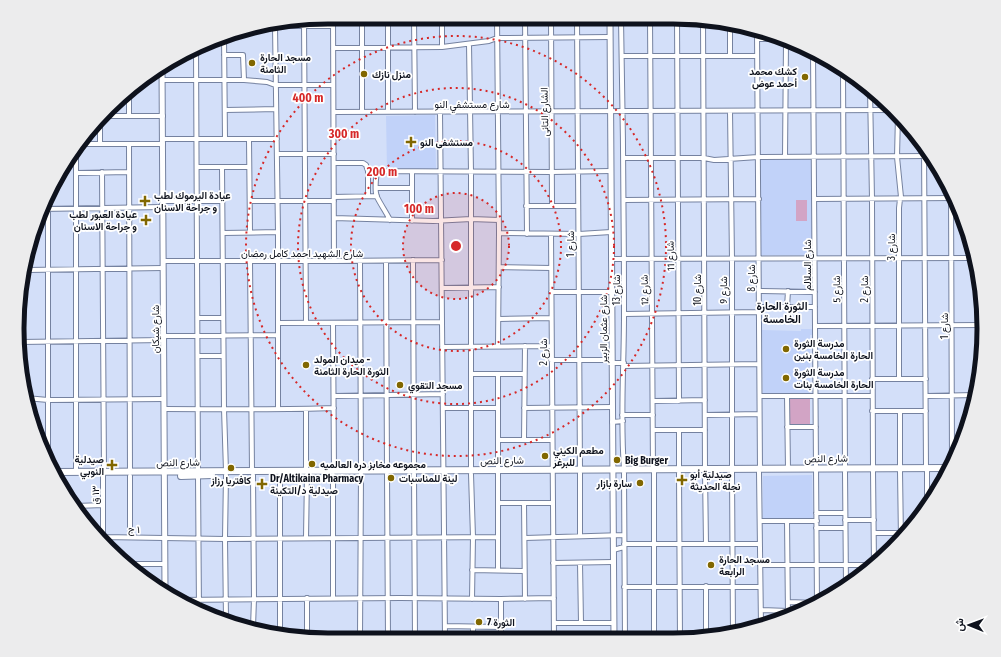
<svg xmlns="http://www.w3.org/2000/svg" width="1001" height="657" viewBox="0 0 1001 657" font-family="'Fira Sans Condensed',Vazirmatn,sans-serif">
<rect width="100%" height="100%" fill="#d3dff9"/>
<path fill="#c1d2f9" d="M435 115 436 169 387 170 386 116Z
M760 158H812V255H760Z
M801 329H812V335H810V394H763L762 330 801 331Z
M812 475 813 520 763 519V476Z"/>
<path fill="#d2a4c5" d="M796 200H807V221H796Z
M789 399H810V425H789Z"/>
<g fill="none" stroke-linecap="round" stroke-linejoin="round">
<g stroke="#7582a0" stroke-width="6">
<path id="minor" d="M333 17 334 261
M362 17V112
M388 17V112
M414 18 415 112
M497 18 499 233 498 346
M525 18 527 234
M551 19 552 205
M577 19 580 469
M621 19C623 118 624 217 624 315 624 367 620 418 624 469
M650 19 653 469
M677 19 679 401
M703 20 705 469
M304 21 306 322
M275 26 278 232V409
M275 26H332
M757 33 760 469
M224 36 225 139
M757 39H776
M469 44 471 172V470
M442 47V18
M333 48 442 47 489 41 497 38 610 37
M196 49 198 471
M813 51 817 604
M224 55H243L244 80
M622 56H757
M730 56V25
M843 71 845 468
M162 80H244L267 82 275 85H333
M870 89 872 199 873 468
M129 95V116
M225 110 276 109
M730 111 732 259V469
M334 112 893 110
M440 112 445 638
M898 115 897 157 901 197 900 199 899 208V379
M106 116H163
M100 122V144
M163 139H277
M249 140 250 232
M79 144H163
M129 144 130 472
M924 146 926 467
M76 148V472
M277 154H334
M785 157 786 42
M623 158H704L714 160 758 157 930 156
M334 163H363L366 165 368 171V196
M197 167H249
M222 167 224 409 226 471
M368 171 552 172 611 171
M377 171C376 179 374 190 377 197 381 205 386 212 390 220
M102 172 104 472
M412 172V221
M76 173 129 172
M376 188H412
M951 190 952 462
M48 196V457
M334 197 377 196
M814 199 955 198
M624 200 759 199
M163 201H222
M250 201H334
M526 206H578
M41 209 163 207
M334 218 433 221 471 219 499 220
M223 233 278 232
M499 233 579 234 611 232
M551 234 554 639
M611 259 975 258
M413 260 414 470
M163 261H334L442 260
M250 261 252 471
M360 261 361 470
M386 261 387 471
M499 267 551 268
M27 270 163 268
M442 288 499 287
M759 291 815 292
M551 292H612
M21 294V342
M759 307H815
M787 307 788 291
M624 314 759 312
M198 318H223
M499 319 551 318
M278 323 442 322
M333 323 334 471
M815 326 983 325
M164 336 278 335
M20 342 164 340
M442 347 551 346
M198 356H223
M551 360H611
M611 363H624
M624 366 759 364
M472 374H524
M498 374V470
M872 379H926
M334 396 443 394
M760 396H872
M787 396 788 469
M926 396 975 395
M26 398 48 400 164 399
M653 401 705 400
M443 408H498
M524 408 612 407
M164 409C221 409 277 410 334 408
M306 409V471
M872 411H926
M622 415H653
M705 415 759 414
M612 422 623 421
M787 427H816
M653 430H705
M679 430V469
M498 440H552
M524 440 525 346
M900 467V411
M873 471 874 564
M900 471 901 540
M927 471V506
M705 472 706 544
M732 472 733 633
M759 472 761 626
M845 472 846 586
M498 473V570
M580 473V536
M624 473 625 639
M679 473 680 639
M387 474 388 638
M414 474 415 638
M471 474 473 537 472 599
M226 475 225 539 226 619
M253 475 254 599 253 627
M280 475V635
M333 475V598
M130 476V537
M198 476 199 611
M498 503H553
M524 503 525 599
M76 506 103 505
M816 513H845
M845 520H874
M760 521H817
M787 521 788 616
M816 528H845
M874 533H907
M103 537 225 539 498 537
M103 538V476
M306 538 307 475
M525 538 624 535
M624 544H760
M613 550 624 547
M553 563 613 562
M580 563 581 623
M125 564H165
M760 565H874
M472 570 524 571
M706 586V637
M624 587H760
M307 598V637
M501 599V638
M178 600 400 598 501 599 554 598
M788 602 817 603
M761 610 788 611
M554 623H614
M445 626 501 627
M473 627V638
M360 638 361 474
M654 639V472"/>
</g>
<g stroke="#7582a0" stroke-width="7">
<path id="tertiary" d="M610 19 614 639
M162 66 165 591
M981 292V371"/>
</g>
<g stroke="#7582a0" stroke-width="8">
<path id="secondary" d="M54 472 950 468
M181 476 212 475"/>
</g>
<use href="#minor" stroke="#fff" stroke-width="4"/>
<use href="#tertiary" stroke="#fff" stroke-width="5"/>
<use href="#secondary" stroke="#fff" stroke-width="6"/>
</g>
<circle cx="456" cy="246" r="53" fill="#d62828" fill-opacity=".12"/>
<g fill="none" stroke="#d62828" stroke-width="2" stroke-dasharray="2 4">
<circle cx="456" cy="246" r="53"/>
<circle cx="456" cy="246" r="105"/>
<circle cx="456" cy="246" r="158"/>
<circle cx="456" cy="246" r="210"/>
</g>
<g fill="#816700" stroke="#fff" stroke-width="1.5">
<circle cx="252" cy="63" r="4"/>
<circle cx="364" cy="74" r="4"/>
<circle cx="805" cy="77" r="4"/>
<path d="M409 136h4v4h4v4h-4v4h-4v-4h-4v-4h4z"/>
<path d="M143 195h4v4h4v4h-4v4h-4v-4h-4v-4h4z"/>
<path d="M144 214h4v4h4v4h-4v4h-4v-4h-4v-4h4z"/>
<circle cx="786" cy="349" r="4"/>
<circle cx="306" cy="365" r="4"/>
<circle cx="786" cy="378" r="4"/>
<circle cx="400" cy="385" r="4"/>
<circle cx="545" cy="456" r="4"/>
<circle cx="617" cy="460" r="4"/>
<circle cx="312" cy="464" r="4"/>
<path d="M110 459h4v4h4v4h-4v4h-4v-4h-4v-4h4z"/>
<circle cx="231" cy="468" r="4"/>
<circle cx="391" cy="478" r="4"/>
<path d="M680 474h4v4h4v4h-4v4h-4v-4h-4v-4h4z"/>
<circle cx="640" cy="483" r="4"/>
<path d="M260 478h4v4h4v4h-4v4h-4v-4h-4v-4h4z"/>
<circle cx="711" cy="565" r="4"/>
<circle cx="479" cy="622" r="4"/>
</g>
<g text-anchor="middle" stroke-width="3.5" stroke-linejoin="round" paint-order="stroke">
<g font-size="10" font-weight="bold" fill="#0e121d" stroke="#fff" text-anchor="start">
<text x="260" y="61">مسجد الحارة<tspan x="260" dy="12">الثامنة</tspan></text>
<text x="797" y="75" text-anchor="end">كشك محمد<tspan x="797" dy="12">أحمد عوض</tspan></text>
<text x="372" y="78">منزل نازك</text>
<text x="420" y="146">مستشفى النو</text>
<text x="154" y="199">عيادة اليرموك لطب<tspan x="154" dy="12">و جراحة الاسنان</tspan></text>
<text x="137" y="218" text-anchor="end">عيادة العبور لطب<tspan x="137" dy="12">و جراحة الاسنان</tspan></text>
<text x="794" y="347">مدرسة الثورة<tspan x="794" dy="12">الحارة الخامسة بنين</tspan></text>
<text x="314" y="363">ميدان المولد -<tspan x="314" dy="12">الثورة الحارة الثامنة</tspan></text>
<text x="794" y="376">مدرسة الثورة<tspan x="794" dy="12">الحارة الخامسة بنات</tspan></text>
<text x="408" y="389">مسجد التقوي</text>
<text x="553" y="454">مطعم الكيني<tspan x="553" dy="12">للبرغر</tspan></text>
<text x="104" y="463" text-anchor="end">صيدلية<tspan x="104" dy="12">النوبي</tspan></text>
<text x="625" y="464">Big Burger</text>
<text x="320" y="468">مجموعه مخابز دره العالميه</text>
<text x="690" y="478">صيدلية أبو<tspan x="690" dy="12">نجلة الحديثة</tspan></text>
<text x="270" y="482">Dr/Altikaina Pharmacy<tspan x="270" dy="12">صيدلية د/التكينة</tspan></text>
<text x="399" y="482">لينة للمناسبات</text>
<text x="231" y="484" text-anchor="middle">كافتريا رزاز</text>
<text x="632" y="487" text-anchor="end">سارة بازار</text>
<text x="719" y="563">مسجد الحارة<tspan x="719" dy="12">الرابعة</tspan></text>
<text x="487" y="626">الثورة 7</text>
</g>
<g font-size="10" fill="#0e121d" stroke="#fff">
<text x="472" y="108">شارع مستشفي النو</text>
<text transform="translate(544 112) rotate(-91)" y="4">الشارع التانى</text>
<text transform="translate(570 244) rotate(-90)" y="4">شارع 1</text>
<text transform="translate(891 247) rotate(-90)" y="4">شارع 3</text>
<text x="302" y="257">شارع الشهيد احمد كامل رمضان</text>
<text transform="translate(670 256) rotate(-91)" y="4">شارع 11</text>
<text transform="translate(807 265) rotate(-90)" y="4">شارع السلالم</text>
<text transform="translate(751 278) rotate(-90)" y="4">شارع 8</text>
<text transform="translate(836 289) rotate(-91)" y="4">شارع 5</text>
<text transform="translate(864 289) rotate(-90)" y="4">شارع 2</text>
<text transform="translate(616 290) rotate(-90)" y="4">شارع 13</text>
<text transform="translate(644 290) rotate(-91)" y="4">شارع 12</text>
<text transform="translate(697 290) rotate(-90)" y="4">شارع 10</text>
<text transform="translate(723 290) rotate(-89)" y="4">شارع 9</text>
<text transform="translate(944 326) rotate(-90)" y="4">شارع 1</text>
<text transform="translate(155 329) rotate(-90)" y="4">شارع شيكان</text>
<text transform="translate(603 329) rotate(-90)" y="4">شارع عثمان الزبير</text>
<text transform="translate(543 352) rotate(-90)" y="4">شارع 2</text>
<text transform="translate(826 458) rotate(-1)" y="4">شارع النص</text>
<text transform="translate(502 460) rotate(-1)" y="4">شارع النص</text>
<text transform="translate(178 462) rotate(-1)" y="4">شارع النص</text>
<text transform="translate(95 495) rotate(-89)" y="4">١٣ ق</text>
<text x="134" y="533">١ ج</text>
</g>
<g font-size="11" font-weight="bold" fill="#0e121d" stroke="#fff">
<text x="782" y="310">الثورة الحارة<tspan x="782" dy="13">الخامسة</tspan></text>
</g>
</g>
<path d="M0 0H1001V657H0ZM328 24H673A304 304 0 0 1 977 328V329A304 304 0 0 1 673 633H328A304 304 0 0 1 24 329V328A304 304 0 0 1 328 24Z" fill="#ececed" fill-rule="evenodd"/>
<path fill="none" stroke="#0e121d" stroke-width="5" d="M328 24H673A304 304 0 0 1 977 328V329A304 304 0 0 1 673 633H328A304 304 0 0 1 24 329V328A304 304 0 0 1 328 24Z"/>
<circle cx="456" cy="246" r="6" fill="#d62828" stroke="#fff" stroke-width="2"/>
<g font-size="12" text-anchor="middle" font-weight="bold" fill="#d62828" stroke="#fff" stroke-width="3.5" stroke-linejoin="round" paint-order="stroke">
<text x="308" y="102">400 m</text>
<text x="344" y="138">300 m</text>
<text x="382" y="176">200 m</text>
<text x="419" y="213">100 m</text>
</g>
<g transform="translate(969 625) rotate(271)" stroke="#ffffff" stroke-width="3" paint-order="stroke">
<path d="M0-3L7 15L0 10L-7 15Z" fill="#0e121d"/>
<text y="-6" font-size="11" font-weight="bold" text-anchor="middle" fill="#0e121d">ش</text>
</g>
</svg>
